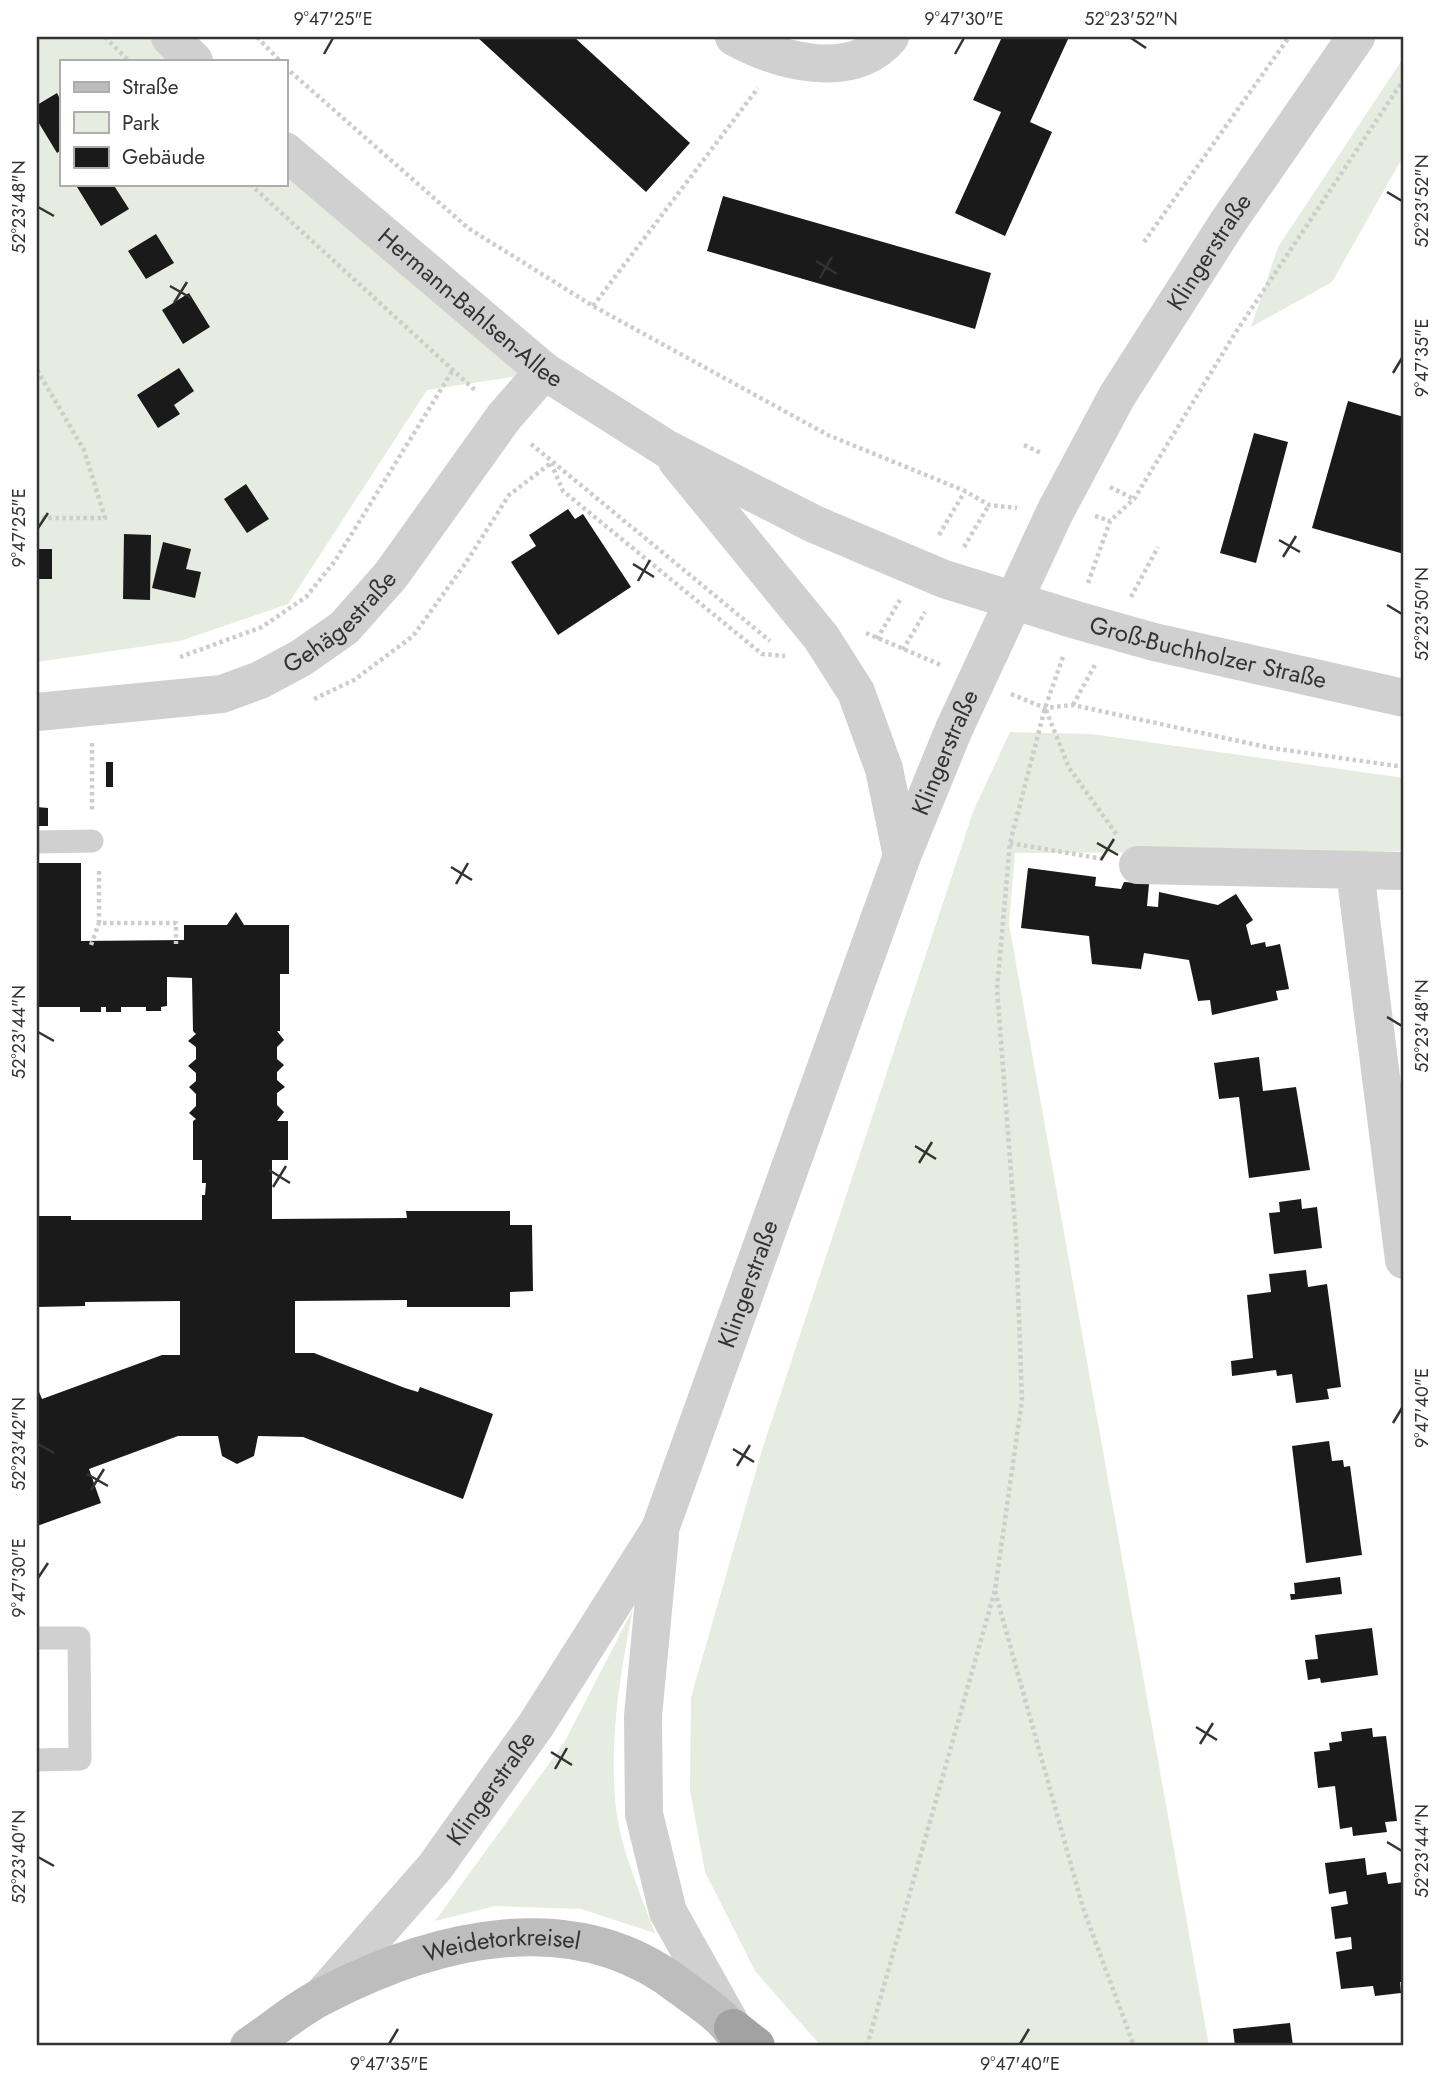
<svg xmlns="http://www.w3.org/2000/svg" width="1441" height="2083" viewBox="0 0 1441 2083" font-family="Jost,sans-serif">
<rect width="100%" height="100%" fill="#fff"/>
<path fill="#e6ecdf" d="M37 37H170L194 61H61V184H285V152L537 373 427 390 288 604 180 641 37 662Z
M1404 57V155L1332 282 1251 327 1278 247Z
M1010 732 1091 734 1404 778V851L1015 853 1009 924 1209 2046H821L755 1971 705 1872 690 1790 691 1697 762 1450 973 812Z
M633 1609C620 1675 610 1732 615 1800 619 1845 639 1890 655 1933L581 1909 495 1906 435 1921 564 1743Z"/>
<path fill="#1a1a1a" d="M477 37H574L690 143 646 192Z
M1002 37H1069L1030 122 1052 132 1005 236 955 213 1001 112 973 100Z
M57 93 61 101V150L57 153 37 120V105Z
M82 184H113L129 209 101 226 77 187Z
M723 196 991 273 975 329 707 251Z
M156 234 174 263 146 279 128 251Z
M189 293 210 327 183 344 162 310Z
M179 368 194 391 174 405 180 414 158 428 137 395Z
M1348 401 1404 417V554L1312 528Z
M1254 433 1288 442 1256 563 1220 553Z
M246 484 269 519 247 533 224 499Z
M568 509 575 519 583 514 631 587 558 635 511 562 536 546 529 535Z
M124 534 151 535 150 600 123 599Z
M163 542 191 549 186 569 201 572 195 598 152 588Z
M37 549H52V579H37Z
M106 762H113V787H106Z
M37 807 48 808V826H37Z
M37 863H81V941L184 940V925H227L236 912 244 925H289V974H280V1031H277L284 1040 277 1047V1059L284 1065 277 1072V1080L285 1087 277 1093V1105L284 1112 277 1121H288V1160H272V1219L407 1218 406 1211H510V1225H532L533 1291 510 1292V1307H407V1300L295 1301V1353H314L405 1388 418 1392 420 1387 493 1414 463 1499 303 1437 258 1436 254 1456 237 1464 222 1456 218 1436H178L89 1469 101 1503 37 1526V1387L42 1399 162 1355H180V1301L85 1302V1306L37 1307V1216H71V1220H202V1195H205L206 1183H202V1160H193V1121L196 1119 189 1113 196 1106V1094L189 1087 196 1081V1073L188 1066 196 1059V1047L188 1041 196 1034 193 1031 192 978 167 977V1006L161 1007V1011H146V1007H121V1012H106V1007H101V1012H80V1007H37Z
M1028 868 1096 877 1095 886 1121 889 1124 882 1149 884 1147 906 1158 907 1159 892 1218 905 1236 894 1253 920 1246 925 1251 945 1265 942 1266 947 1280 944 1289 989 1276 991 1278 1000 1212 1015 1210 1000 1198 1001 1189 960 1144 953 1141 969 1092 964 1089 936 1021 928Z
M1259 1057 1263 1091 1296 1087 1310 1170 1249 1178 1239 1097 1219 1099 1214 1063Z
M1301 1199 1302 1209 1317 1207 1322 1248 1274 1254 1269 1213 1280 1212 1279 1202Z
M1306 1270 1308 1287 1327 1284 1341 1387 1327 1389 1329 1399 1296 1403 1292 1374 1277 1376 1276 1370 1232 1376 1231 1361 1253 1358 1247 1295 1271 1292 1269 1274Z
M1329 1441 1332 1461 1343 1460 1344 1467 1350 1466 1362 1555 1306 1563 1292 1446Z
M1340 1577 1342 1594 1291 1600 1290 1594H1295L1294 1583Z
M1372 1628 1378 1675 1321 1683 1320 1678 1308 1680 1305 1660 1318 1659 1315 1635Z
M1372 1728 1373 1737 1386 1736 1397 1821 1385 1822 1387 1832 1353 1836 1352 1827 1340 1829 1335 1786 1318 1788 1314 1752 1330 1750 1329 1743 1342 1741 1341 1732Z
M1365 1858 1367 1875 1386 1872 1388 1884 1404 1882V1982H1400L1401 1993 1375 1996 1373 1986 1341 1989 1336 1952 1352 1949 1351 1937 1335 1939 1331 1907 1348 1904 1346 1891 1329 1894 1325 1863Z
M1290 2023 1293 2046H1235L1233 2029Z"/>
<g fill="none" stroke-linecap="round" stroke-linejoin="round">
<path stroke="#cdcdcd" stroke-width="4.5" stroke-dasharray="3.5 3.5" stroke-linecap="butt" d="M105 37 129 61
M257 37 280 61
M285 67 468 228 593 306 828 435 965 491 989 505 1017 508
M250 184 477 392
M1144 242 1289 37
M593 306 758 88
M37 370 84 450 105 518H37
M531 444 770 641
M1024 445 1043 454
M551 463 563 491 762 654 785 656
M1110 487 1134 499
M1095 516 1110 521
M939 535 965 491
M964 547 989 505
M1088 583 1110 521 1134 499 1234 335 1404 79
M1131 597 1158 547
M866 633 941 665
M877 639 900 600
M903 650 925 612
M180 657 262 627 306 597 335 561 453 370
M1011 694 1045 708 1073 705 1271 748 1404 767
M314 699 354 680 413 636 465 564 509 495 551 463
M1073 705 1096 663
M1046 710 1069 768 1117 835
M92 743V812
M1010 843 1103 859
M99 871V923H176V944
M91 945 99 923
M995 1591 1083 1908 1134 2046
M867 2046 995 1590 1022 1400 1016 1237 997 989 1010 843 1045 708 1064 654"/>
<path stroke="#d0d0d0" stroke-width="23" d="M37 842 92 841
M37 1638H79L80 1759 37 1760"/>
<path stroke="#d0d0d0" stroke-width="38" d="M734 37C778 61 852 82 890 37
M1138 865 1404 871
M1355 871 1404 1260"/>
<g stroke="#d0d0d0" stroke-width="38">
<path d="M170 37 194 61"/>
<path id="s1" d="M285 151 544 371 667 449 814 524 944 579 1076 620 1154 642 1404 698"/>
<path d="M677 461 821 637 856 692 884 769 902 856"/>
<path id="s2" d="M37 712 222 694 260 680 301 658 344 628 391 575 504 417 544 371"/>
<path d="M660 1536 643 1716 644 1814 668 1912 733 2028"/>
<path id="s3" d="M322 1996 435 1867 536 1725 660 1529 902 856 954 729 1014 600 1055 512 1117 396 1228 222 1356 37"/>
</g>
<path stroke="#bdbdbd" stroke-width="38" id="s4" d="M249 2046C273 2030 297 2009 323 1996 435 1938 575 1903 682 1988 705 2005 730 2020 741 2046"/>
<path stroke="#a2a2a2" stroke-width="38" d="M733 2028 756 2046"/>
</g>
<path fill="none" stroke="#333" stroke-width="2.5" d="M1131 38 1146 48M324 54 333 38M955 54 964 38M1387 192 1402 201M38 207 54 216M816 261 837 274M820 278 832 257M170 286 191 298M174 303 187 282M1393 373 1402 358M38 528 48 513M1279 540 1300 552M1283 557 1296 536M633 564 654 577M638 581 650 560M1387 605 1402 614M1097 843 1118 855M1101 860 1114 839M451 867 472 880M456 884 468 863M1387 1017 1402 1026M38 1032 54 1041M915 1146 936 1159M919 1163 932 1142M269 1170 290 1183M273 1187 286 1166M1393 1423 1402 1408M38 1444 54 1453M733 1449 754 1462M737 1466 750 1445M87 1474 108 1486M91 1490 104 1469M38 1578 48 1563M1196 1727 1217 1740M1200 1744 1213 1723M551 1752 572 1765M555 1769 567 1748M1387 1842 1402 1851M38 1857 54 1866M389 2044 398 2029M1020 2044 1029 2029"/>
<g text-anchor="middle" stroke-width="7" stroke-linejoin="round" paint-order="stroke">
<g font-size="24" fill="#333" stroke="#fff">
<text dy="8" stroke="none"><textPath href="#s3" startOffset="1972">Klingerstraße</textPath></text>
<text dy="8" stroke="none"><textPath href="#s1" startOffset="243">Hermann-Bahlsen-Allee</textPath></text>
<text dy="8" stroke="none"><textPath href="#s2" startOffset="326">Gehägestraße</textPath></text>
<text dy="8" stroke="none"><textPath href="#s1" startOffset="1066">Groß-Buchholzer Straße</textPath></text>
<text dy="8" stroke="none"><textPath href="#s3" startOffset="1405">Klingerstraße</textPath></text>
<text dy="8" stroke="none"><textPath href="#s3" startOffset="838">Klingerstraße</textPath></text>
<text dy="8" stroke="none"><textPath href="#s3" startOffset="268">Klingerstraße</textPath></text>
<text dy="8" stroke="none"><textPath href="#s4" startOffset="278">Weidetorkreisel</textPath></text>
</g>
</g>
<rect width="1441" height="2083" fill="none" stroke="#ffffff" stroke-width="77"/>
<rect x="60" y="60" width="228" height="126" fill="#ffffff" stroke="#adadad" stroke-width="2"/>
<rect x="74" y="82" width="35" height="10" fill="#bdbdbd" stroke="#adadad" stroke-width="2"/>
<text x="122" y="94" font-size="21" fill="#333333">Straße</text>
<rect x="74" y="112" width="35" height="21" fill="#e6ecdf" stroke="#adadad" stroke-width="2"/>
<text x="122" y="130" font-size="21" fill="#333333">Park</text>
<rect x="74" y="147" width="35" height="21" fill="#1a1a1a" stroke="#adadad" stroke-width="2"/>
<text x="122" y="164" font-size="21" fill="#333333">Gebäude</text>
<rect x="38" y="38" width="1364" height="2006" fill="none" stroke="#333" stroke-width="2.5"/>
<g font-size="18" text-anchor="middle" fill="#333">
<text x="333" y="25">9°47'25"E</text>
<text x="964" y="25">9°47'30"E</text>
<text x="1131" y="25">52°23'52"N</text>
<text transform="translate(1422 201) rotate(-90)" y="6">52°23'52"N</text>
<text transform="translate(19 207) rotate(-90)" y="6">52°23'48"N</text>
<text transform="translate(1422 358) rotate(-90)" y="6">9°47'35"E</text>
<text transform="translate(19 528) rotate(-90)" y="6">9°47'25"E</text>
<text transform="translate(1422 614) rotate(-90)" y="6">52°23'50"N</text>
<text transform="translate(1422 1026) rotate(-90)" y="6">52°23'48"N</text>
<text transform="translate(19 1032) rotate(-90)" y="6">52°23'44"N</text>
<text transform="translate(1422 1408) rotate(-90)" y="6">9°47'40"E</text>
<text transform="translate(19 1444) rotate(-90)" y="6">52°23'42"N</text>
<text transform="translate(19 1578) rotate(-90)" y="6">9°47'30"E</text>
<text transform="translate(1422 1851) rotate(-90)" y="6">52°23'44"N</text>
<text transform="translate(19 1857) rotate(-90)" y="6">52°23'40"N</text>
<text x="389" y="2070">9°47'35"E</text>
<text x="1020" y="2070">9°47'40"E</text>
</g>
</svg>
